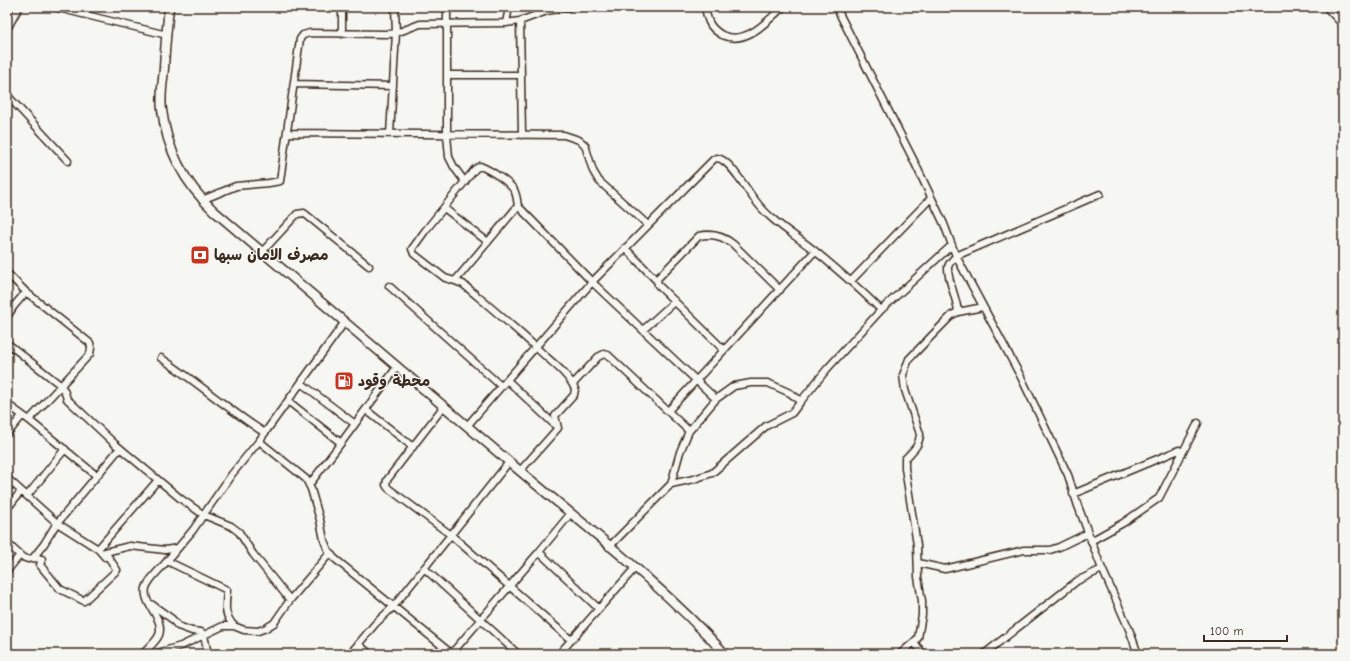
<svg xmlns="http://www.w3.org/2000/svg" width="1350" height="661" viewBox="0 0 1350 661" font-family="'Comic Neue','Playpen Sans Arabic',sans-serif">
<rect width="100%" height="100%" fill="#f6f6f2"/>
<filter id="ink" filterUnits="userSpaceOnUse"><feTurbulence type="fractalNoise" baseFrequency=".025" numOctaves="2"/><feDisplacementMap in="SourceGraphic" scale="8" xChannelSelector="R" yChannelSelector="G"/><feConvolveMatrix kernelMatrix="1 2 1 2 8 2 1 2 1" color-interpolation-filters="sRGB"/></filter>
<g filter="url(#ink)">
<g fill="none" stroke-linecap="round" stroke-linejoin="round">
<g stroke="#3b2a1e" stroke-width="9">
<path id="minor" d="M54 7 167 35
M342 7V34
M447 7V135L449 157 454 167 465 182
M705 7C706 12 707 18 709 22 711 27 717 32 722 35 746 46 767 21 783 7
M836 7 913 159 944 224 956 256C953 260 949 262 948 267 947 279 957 298 958 312L952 315 909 359 903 375 905 390 920 434C919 447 913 450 905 459V468L917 545 918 577 922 601V615L918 638 914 642 900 654
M1326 7 1343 25
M520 21 522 135
M506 23 509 7
M7 29 19 7
M447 75H521
M294 84 393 86
M7 95 68 161
M288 133 564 135 579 140 585 145 593 171 599 181 648 225
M390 134 396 33 395 7
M1100 194 956 256 1021 377 1068 475 1078 506 1100 564 1129 629 1138 654
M202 200 236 186 269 183 280 181 300 39 303 35 310 33 389 34 396 33 420 24 506 23 520 21 547 11 569 7
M518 206 455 281 463 284C490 307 517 329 542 353 554 364 569 375 575 389L574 395 555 416 558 428 520 471
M444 208 488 242
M625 248 657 281
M262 252 297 214 304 213 369 266
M7 273 26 292 14 306 7 317
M455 281 445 278 414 254 412 249 425 231 475 169 480 166C490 170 508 181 514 190 517 195 517 201 518 206L592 282 716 399
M851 281 931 198
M389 286 501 386
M26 292 90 343 91 348 90 354 29 420
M958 312 983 307
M643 330 675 301
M7 343 59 384 64 390 67 399 115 444 181 499 204 515 231 526 239 532 253 554 290 600
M724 350 658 285 657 279 699 236C712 233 723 236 733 244L780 290
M161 358C197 382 229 410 265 433
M507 380 557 427
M301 383 355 424
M573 384 598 357 604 354 608 355 689 431
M288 401 341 443 397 367
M7 404 29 420 97 476
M444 406 387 480 386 485 388 488 451 535 571 640
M366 410 413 447
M668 411 815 251
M467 426 592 282 714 159 717 158C730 159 747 191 755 200 770 221 795 235 815 251 838 270 860 289 881 310
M7 434 22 416
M259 441 306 479 311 489 320 520 324 540 328 550 334 558 452 654
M7 478 57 523 98 549 105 557
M671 484 694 479 712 473 766 426 792 413 801 401 827 369 881 310 952 245
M309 485 341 443
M1073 494 1179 450
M27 496 65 449
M7 509 21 491
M1091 541 1123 523 1159 498 1198 423
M7 543 22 557 28 559 33 558 44 544 55 526 120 448
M609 547 671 484 680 452 689 431 716 399 734 386 751 383H768L790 393 801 401
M98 549 158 480
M539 552 599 609
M33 558 42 559 40 565 60 589 84 601 117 570 105 552 130 546 165 550 178 548
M167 561 193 530 232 474 259 441 344 323
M918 563 945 569 1024 550H1050L1059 547 1088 533
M424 568 518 654
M7 571 20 555
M151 604 172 619 178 626 192 631 201 632 204 635 208 654
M914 642 923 654
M358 644 370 654
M143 654C148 648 156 642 159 635 165 617 142 605 146 588 149 578 161 569 167 561L227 590C226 607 223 613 234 626
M154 654 181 646 223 626H234L244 630 258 631 266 628 274 623 290 600 330 553
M350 654 375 624 394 606 509 462
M451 654 539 552 571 513
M559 654 635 568
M984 654 1077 581 1102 569"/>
</g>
<g stroke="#3b2a1e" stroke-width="11">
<path id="tertiary" d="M169 7C167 27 165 47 164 68 163 82 160 96 162 110 167 151 184 183 214 211 315 298 417 384 520 471 589 529 663 586 725 654"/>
</g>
<use href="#minor" stroke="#f6f6f2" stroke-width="6"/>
<use href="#tertiary" stroke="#f6f6f2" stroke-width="8"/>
</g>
</g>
<defs>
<g id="bank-square" transform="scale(1)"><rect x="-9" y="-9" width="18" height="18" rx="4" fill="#c8321e" stroke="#f6f6f2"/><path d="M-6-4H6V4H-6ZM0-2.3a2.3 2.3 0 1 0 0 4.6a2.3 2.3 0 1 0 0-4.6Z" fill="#fff"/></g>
<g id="fuel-square" transform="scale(1)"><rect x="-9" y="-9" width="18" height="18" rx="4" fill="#c8321e" stroke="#f6f6f2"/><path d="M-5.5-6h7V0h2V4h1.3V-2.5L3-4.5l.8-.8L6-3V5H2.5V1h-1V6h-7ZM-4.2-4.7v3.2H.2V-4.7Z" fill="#fff"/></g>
</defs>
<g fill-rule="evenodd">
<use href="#bank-square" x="200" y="255"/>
<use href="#fuel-square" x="344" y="381"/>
</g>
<g text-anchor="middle" stroke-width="3" stroke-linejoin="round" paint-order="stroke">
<g font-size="15" font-weight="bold" fill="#3b2a1e" stroke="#f6f6f2" text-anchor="start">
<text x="214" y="260">مصرف الامان سبها</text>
<text x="358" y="386">محطة وقود</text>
</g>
</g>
<rect width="1350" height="661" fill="none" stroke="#f6f6f2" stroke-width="24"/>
<rect x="12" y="12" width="1326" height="637" fill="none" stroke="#3b2a1e" stroke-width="1.5" filter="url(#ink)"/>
<path d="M1204 635v6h83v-6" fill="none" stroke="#3b2a1e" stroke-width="2"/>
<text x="1210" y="635" font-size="12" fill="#3b2a1e" stroke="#f6f6f2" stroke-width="3" paint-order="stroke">100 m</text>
</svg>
